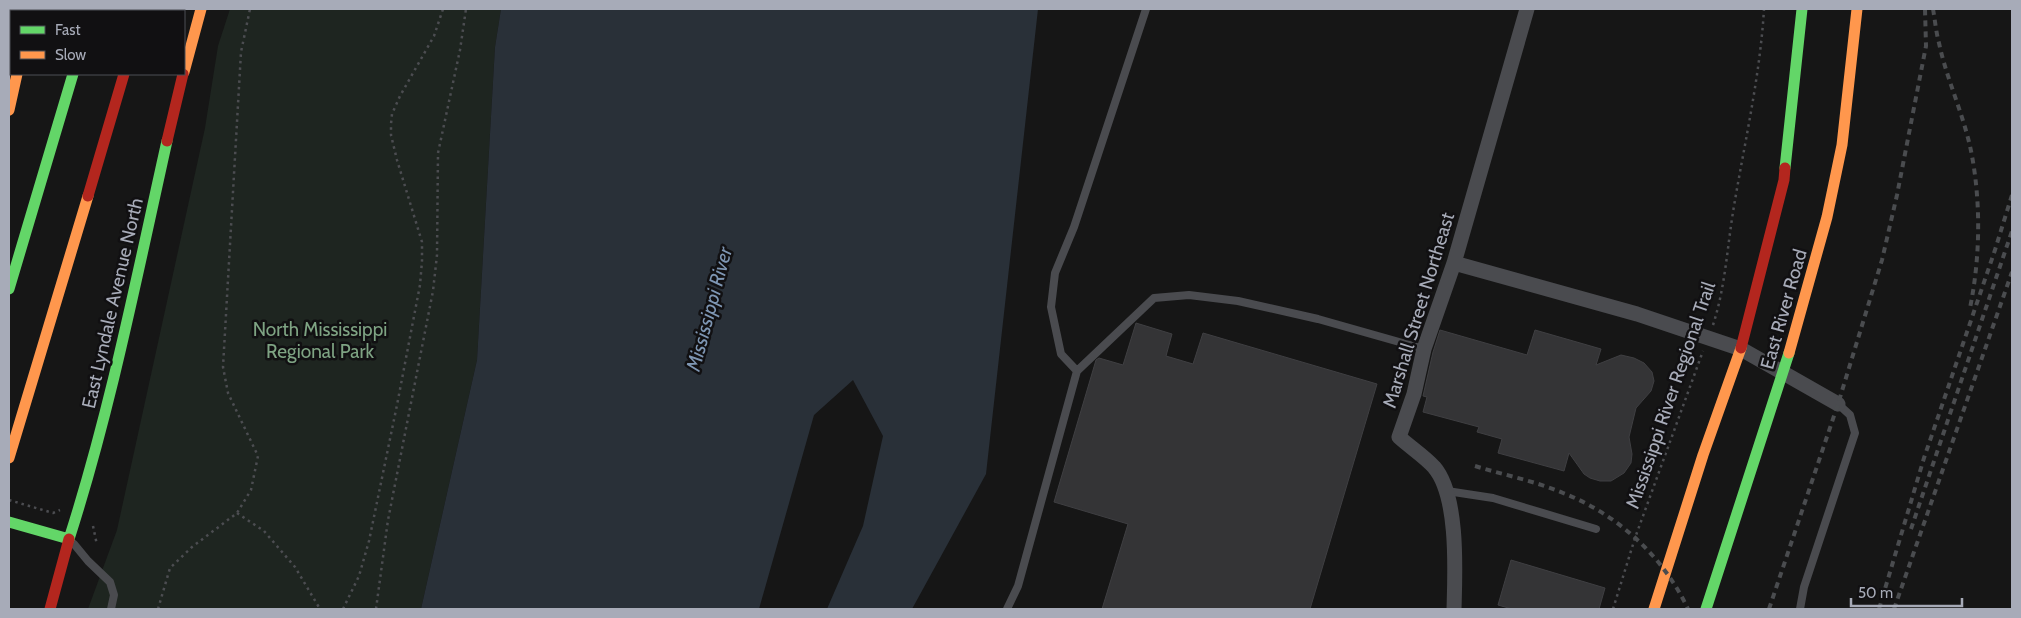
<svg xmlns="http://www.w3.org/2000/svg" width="2021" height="618" viewBox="0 0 2021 618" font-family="Cabin,sans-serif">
<rect width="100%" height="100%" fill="#161616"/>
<path fill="#1e2520" d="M230 9H501L495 47 477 360 421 609H88L117 530 205 128 218 46Z"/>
<path fill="#293038" d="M501 9H1038L986 474 912 609H827L863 526 883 436 853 380 814 415 759 609H421L477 360 495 47Z"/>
<path fill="#343436" stroke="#3f3f42" d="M1136 323 1172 334 1166 356 1193 364 1203 333 1377 384 1310 609H1102L1128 524 1054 502 1096 360 1099 358 1123 365Z
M1440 330 1527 355 1535 330 1601 349 1596 365 1621 355 1634 358 1644 363 1652 372 1654 381 1651 391 1636 408 1629 437 1632 454 1631 463 1624 473 1611 481H1600L1590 478 1584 474 1569 453 1564 471 1498 453 1502 439 1477 432 1479 427 1423 412 1427 397 1423 396 1433 352Z
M1511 560 1605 588 1599 609H1512L1498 605Z"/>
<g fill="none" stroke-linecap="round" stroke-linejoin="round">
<path stroke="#4c4d51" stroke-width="2.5" stroke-dasharray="2.5 4" stroke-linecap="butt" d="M1713 325C1725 288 1727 250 1733 212 1744 145 1760 77 1764 9
M9 500 53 513 60 510
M237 513 264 531 295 567 320 609
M93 526 97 545
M158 609 170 568 192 547 237 513 251 490 258 456 228 393 223 367 241 52 250 9
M343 609 359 576 369 541 397 405 420 285 422 261V242L397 160 391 135V124L392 114 400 96 434 36 443 9
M376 609 388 520 433 291 437 255 438 153 460 50 466 9
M1613 609 1635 538 1703 351"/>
<path stroke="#4a4b4f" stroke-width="8" d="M1077 371 1061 354 1051 307 1055 273 1074 227 1146 9
M1447 491 1493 498 1596 529
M74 544 88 561 110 582 114 595 111 609
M1007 609 1018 586 1077 371 1154 298 1189 295 1238 301 1318 319 1424 349
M1800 609 1804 587 1855 433 1850 415 1838 404"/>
<path stroke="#4a4b4f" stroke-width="15" d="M1454 263 1637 314 1741 349 1838 404
M1454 609C1455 573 1459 496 1434 467 1424 456 1410 447 1399 437L1414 394 1424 349 1454 263 1527 9"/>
<path stroke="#63d668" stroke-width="11" d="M144 9V11
M1785 168 1802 9
M9 289 73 74
M9 522 69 539C111 408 137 275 167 141
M1706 609 1789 353"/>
<path stroke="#ff974d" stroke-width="11" d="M31 9V11
M93 9V11
M184 72 201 9
M9 110 17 74
M1789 353 1827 217 1842 145 1857 9
M9 458 88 196
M1654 609 1703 455 1741 348"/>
<path stroke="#b3261e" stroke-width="11" d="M167 141 183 74
M88 196 124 74
M1741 348 1784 180 1785 168
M50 609 69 539"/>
<path stroke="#4a4c4f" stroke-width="4" stroke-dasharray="6 5" stroke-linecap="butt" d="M1933 9C1935 20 1936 32 1939 43 1947 81 1965 117 1972 156 1981 205 1980 259 1970 308
M1475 466C1504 475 1535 481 1563 493 1617 514 1663 556 1688 609
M1911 529 2012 231
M1769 609 1838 404 1882 260 1897 195 1926 46 1925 9
M1879 609 1924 458 1995 250 2012 195
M1894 609 2012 272"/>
</g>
<g text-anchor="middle" stroke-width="5" stroke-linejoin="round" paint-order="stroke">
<g font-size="19" fill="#a7abb8" stroke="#111012">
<text transform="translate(112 303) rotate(-77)" y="7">East Lyndale Avenue North</text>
<text transform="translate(1783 309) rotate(-74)" y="7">East River Road</text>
<text transform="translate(1418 310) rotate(-73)" y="7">Marshall Street Northeast</text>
<text transform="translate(1670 395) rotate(-71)" y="7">Mississippi River Regional Trail</text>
</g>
<g font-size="19" fill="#7ea383" stroke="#111012">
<text x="320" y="336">North Mississippi<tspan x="320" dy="22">Regional Park</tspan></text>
</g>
<g font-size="20" font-style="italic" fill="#7e96b3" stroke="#111012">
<text transform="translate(709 309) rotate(-75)" y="7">Mississippi River</text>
</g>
</g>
<rect width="2021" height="618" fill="none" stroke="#a7abb8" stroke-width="20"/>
<rect x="10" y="10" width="175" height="65" fill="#111012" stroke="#4d4e54"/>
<rect x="20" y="26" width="25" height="8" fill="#63d668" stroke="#4d4e54"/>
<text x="55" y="35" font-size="15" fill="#a7abb8">Fast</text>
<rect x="20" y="51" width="25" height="8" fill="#ff974d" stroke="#4d4e54"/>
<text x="55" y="60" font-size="15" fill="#a7abb8">Slow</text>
<path d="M1851 598v8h111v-8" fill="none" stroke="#a7abb8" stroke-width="2.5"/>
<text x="1858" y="598" font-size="15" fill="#a7abb8" stroke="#111012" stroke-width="4" paint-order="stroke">50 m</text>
</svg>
